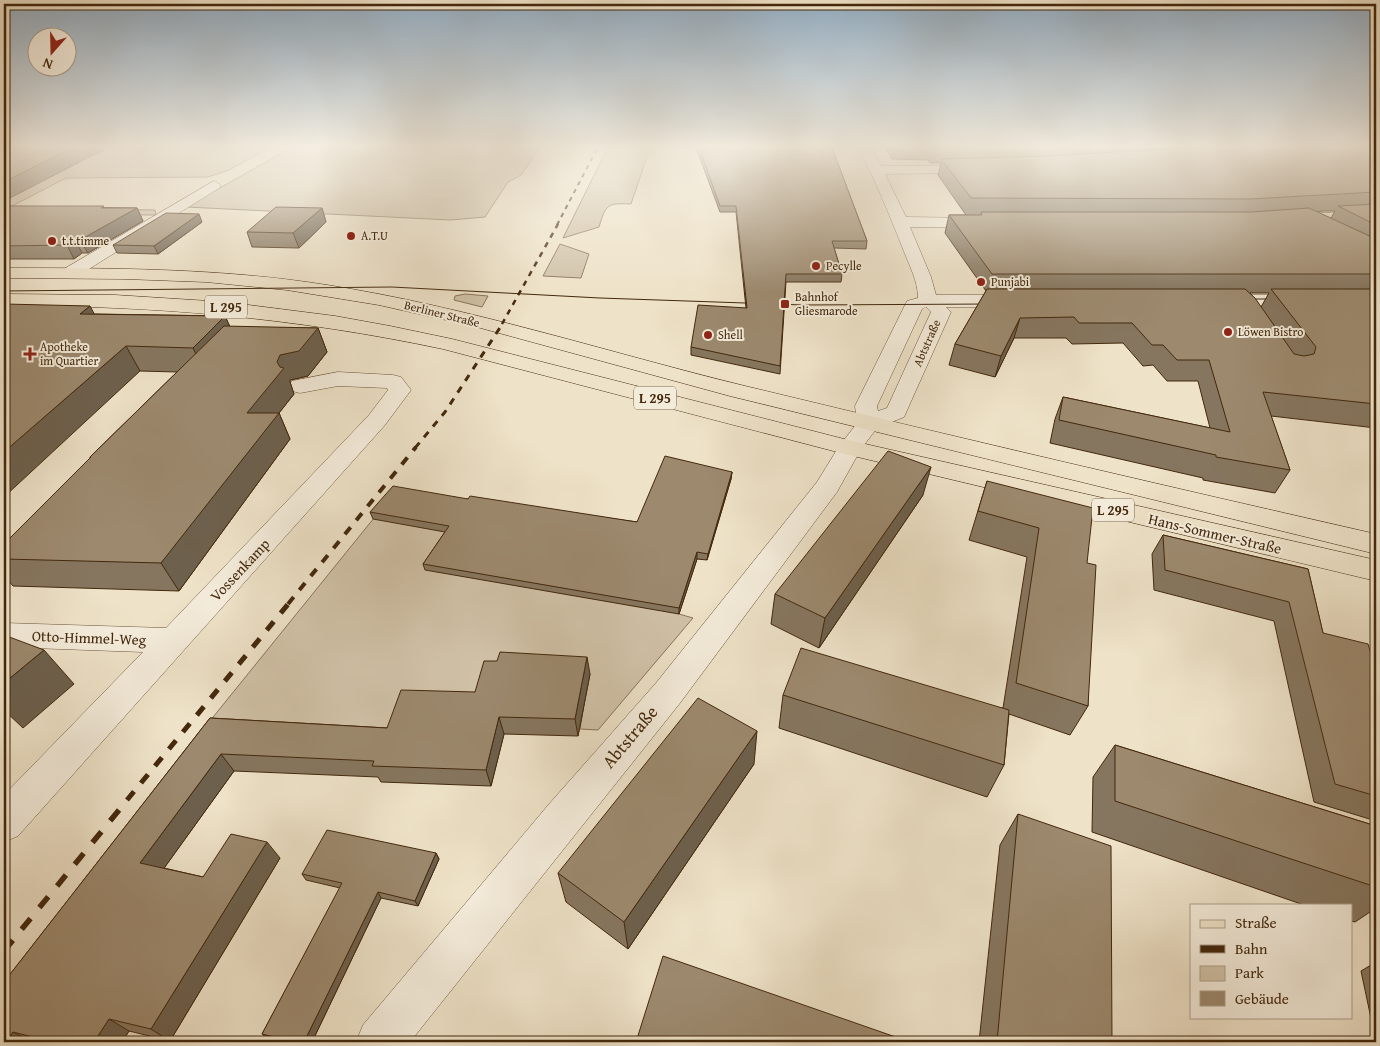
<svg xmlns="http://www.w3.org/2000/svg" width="1380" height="1046" viewBox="0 0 1380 1046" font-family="'Gentium Book Plus',serif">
<rect width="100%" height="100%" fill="#eee2c8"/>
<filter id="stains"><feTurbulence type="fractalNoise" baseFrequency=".004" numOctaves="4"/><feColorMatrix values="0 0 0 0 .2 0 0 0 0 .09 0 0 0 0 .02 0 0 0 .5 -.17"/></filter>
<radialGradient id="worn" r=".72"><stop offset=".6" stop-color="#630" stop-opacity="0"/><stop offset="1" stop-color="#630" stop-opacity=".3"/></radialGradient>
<path fill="#d1c2a8" stroke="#8a755a" d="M4 145H275L229 170 208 177 66 178 8 208 155 210 156 215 4 214Z
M296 145H542L521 175 508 182 485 217 450 220 186 207Z
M609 145H651L631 204C607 203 606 204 599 227L563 238Z
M560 244 589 254 581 278 543 276Z
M465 294 488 296 482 307 454 300 455 296Z
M395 492 679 614 693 618 598 730 580 729 589 674 472 742 201 732Z"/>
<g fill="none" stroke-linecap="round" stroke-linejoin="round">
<g stroke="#6e563b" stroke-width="1">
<path id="minor" d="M857 145H869L881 166H980L982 169 980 172 975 173 885 174 906 217 985 218 990 220 993 223 990 226 985 228 910 227 931 277 936 295H1017L1024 297 1026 301 1024 305 1017 307H946L951 312 904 417 877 428 861 449 837 492 680 703 410 1042H356L363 1025 550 803 656 683 817 482 838 448 857 423 855 406 905 305 907 301 918 298C918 281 909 265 903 249 889 214 875 179 857 145ZM926 307 931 312 887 408 878 411 877 406 922 309Z
M214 181 221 185 219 188 76 277 70 278 64 277 61 273 64 269Z
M1376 210V219L1290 225 1285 223 1282 220 1285 217 1290 215Z
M1220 295H1376V307H1220L1213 305 1211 301 1213 297Z
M338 372 393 375 401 377 411 390 385 425 18 836 4 842V795L143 652 4 647V623L166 628 369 415 388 390 387 388 338 386 300 393 292 391 289 386 292 381Z"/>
</g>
<g stroke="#43280c" stroke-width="1">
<path id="major" d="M4 268C112 268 220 268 327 285 469 307 606 352 745 386 955 437 1165 486 1376 534V554L730 396 477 327 379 305 287 290 206 282 125 279 4 278Z
M4 294 115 295 225 302 335 316 390 326 452 339 852 441 1376 560V581L841 453 443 349C296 318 154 305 4 306Z"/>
</g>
<use href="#minor" fill="#f4ecdb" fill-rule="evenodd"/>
<use href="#major" fill="#eee2c8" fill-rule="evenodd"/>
<path stroke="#43280c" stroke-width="1" d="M4 291 392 287 600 298 803 305 991 304
M1241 299H1279"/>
<path stroke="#43280c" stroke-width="2" stroke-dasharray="4.5 4.5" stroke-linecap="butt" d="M557 225 599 145"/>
<path stroke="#43280c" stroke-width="2.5" stroke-dasharray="5.5 5.5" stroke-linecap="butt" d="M502 324 558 224"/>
<path stroke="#43280c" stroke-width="3" stroke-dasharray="7 7" stroke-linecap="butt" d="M415 448 445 412 503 323"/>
<path stroke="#43280c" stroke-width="4" stroke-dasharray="9 9" stroke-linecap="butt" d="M288 604 416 447"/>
<path stroke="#43280c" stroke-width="5" stroke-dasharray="11 11" stroke-linecap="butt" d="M127 800 289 603"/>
<path stroke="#43280c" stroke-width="5.5" stroke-dasharray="14 14" stroke-linecap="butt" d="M4 951 128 799"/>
</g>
<path fill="#86765f" stroke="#43280c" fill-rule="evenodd" d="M695 145H831L867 241 866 249 834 248 842 274 841 282H786L780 374 691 355V347L746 308 736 212H720Z
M884 145H1376V428L1271 416 1290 470 1275 493 1203 480V478L1050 443 1055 419 1063 397 1210 428 1198 381H1167L1153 365 1143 366 1123 343 1072 344 1066 338H1014L995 377 949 365 955 344 986 291 945 233 949 215H966L938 175 941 163H930L928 160 892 159ZM1323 211H1335L1331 218 1316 212ZM1250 293H1269L1261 307Z
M4 206 137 208 143 221 88 253H82L74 259H4Z
M322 208 326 222 299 248 252 247 247 232Z
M202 222 158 254 117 253 113 245Z
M94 314 225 316 230 327 318 328 327 352 308 376 290 380V382L294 394 279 413 290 439 179 591 13 586 4 575V544L90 458V457L177 372 140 371Z
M732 472 731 479 707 560 697 559 679 614 425 570 423 564 445 532 373 519 370 512 468 499 637 522Z
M987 481 1087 563 1088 706 1070 735 1009 714 1004 765 987 797 779 728 783 695 1003 708 1027 557 969 540Z
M923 495 819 648 771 624 775 594Z
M1163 535 1308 569 1323 633 1376 669V821L1314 802 1274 621 1154 590 1152 554Z
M590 674 578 736 504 734 491 786 381 782 378 777 234 771 164 868 203 877 280 858 170 1041 129 1031 122 1042H4V982L210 718 387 728 475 692Z
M1115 745 1376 826V908L1355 922 1351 921V905H1304L1092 832 1093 777Z
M754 764 628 949 566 902 558 873Z
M1018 814 1112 1042H979L1000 845Z
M436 853 439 859 418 906 381 898 312 1042H282L268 1039 262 1034 340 888 306 880 302 874Z
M1376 962V1042L1361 971Z"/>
<path fill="#6d604d" stroke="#43280c" d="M77 145H101L103 150 4 201V182Z
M137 208 143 221 88 253 80 240Z
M322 208 326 222 299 248 293 233Z
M199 214 202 222 158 254 154 246Z
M75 240 82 253 74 259 67 245Z
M90 306 103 330 80 314Z
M225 316 236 340 205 373 193 348Z
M1020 318 1014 338 995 377 1001 356Z
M318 328 327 352 308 376 290 380V382L294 394 279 413 290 439 179 591 161 563 280 355Z
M126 346 140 371 4 497V452Z
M931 467 923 495 819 648 825 618Z
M732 472 731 479 707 560 708 554Z
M697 552V559L679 614V608Z
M44 650 74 684 23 728 4 710V683Z
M587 657 590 674 578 736 575 719Z
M499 717 504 734 491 786 486 770Z
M757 731 754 764 628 949 624 922Z
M221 754 234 771 157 878 140 863Z
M267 842 280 858 170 1041 151 1029Z
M436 853 439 859 418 906 415 901Z
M378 892 381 898 312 1042H304Z
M109 1019 129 1031 122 1042H94Z
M13 1032 33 1042H6Z"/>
<path fill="#9c896e" stroke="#43280c" d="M4 145H77L4 182Z
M698 145H831L867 241H832L842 274H786L780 366 691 347 698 305 747 308 736 206H720Z
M931 145H1023L933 148Z
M1236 145H1376V192L1250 199 971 198 941 159 1047 156Z
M1376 204V225L1338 206Z
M4 206H104L101 208H137L80 240H75L67 245 4 246Z
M276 207 322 208 293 233 247 232Z
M1309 208 1376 239V274H992L949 215H982L981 212H1251Z
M166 213 199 214 154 246 113 245Z
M987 289H1245L1255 298 1294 354 1304 356 1314 354 1316 347 1271 289H1376V404L1263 392 1290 470 1216 457V455L1059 420 1063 397 1230 432 1209 360H1177L1163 345H1152L1132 323H1079L1074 317 1020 318 1001 356 955 344Z
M4 304 90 306 80 314 225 316 193 348 126 346 4 452Z
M224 326 318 328 299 351 280 355 277 362 280 367 284 368 247 413H279L161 563 4 559V544L91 457H90Z
M888 451 931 467 825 618 775 594Z
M665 456 732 472 708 554 697 552 679 608 423 564 449 526 370 512 393 486 468 499 470 496 637 522Z
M987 481 1093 508 1087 563 1096 565 1088 706 1016 683 1039 528 978 511Z
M1163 535 1308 569 1323 633 1368 644 1376 669V796L1335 784 1289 602 1165 570Z
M4 635 44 650 4 683Z
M801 648 1009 710 1004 765 783 695Z
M500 652 587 657 575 719 499 717 486 770 372 766 374 761 221 754 140 863 203 877 231 834 267 842 151 1029 109 1019 94 1042H53L13 1032 6 1042 4 1041V982L210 718 387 728 401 690 475 692 484 661H497Z
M698 698 757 731 624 922 558 873Z
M1115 745 1376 826V887L1115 801Z
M1018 814 1111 846 1112 1042H997Z
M327 830 436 853 415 901 378 892 304 1042H294L262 1034 342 883 302 874Z
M663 956 910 1042H636Z"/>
<linearGradient id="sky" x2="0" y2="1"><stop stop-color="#93adc2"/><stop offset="0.5" stop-color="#f7f2e6"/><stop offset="1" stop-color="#f7f2e6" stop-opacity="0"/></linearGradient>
<rect width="1380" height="292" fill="url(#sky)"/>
<g fill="#8f2418" stroke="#f4ecdb" stroke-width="2">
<circle cx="351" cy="236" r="5"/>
<circle cx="52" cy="241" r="5"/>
<circle cx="816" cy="266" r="5"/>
<circle cx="981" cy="282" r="5"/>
<rect x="780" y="299" width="10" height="10" rx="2.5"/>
<circle cx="1228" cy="332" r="5"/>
<circle cx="708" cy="335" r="5"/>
<path d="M27.5 346.5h5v5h5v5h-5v5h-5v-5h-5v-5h5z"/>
</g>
<g text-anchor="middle" stroke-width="4" stroke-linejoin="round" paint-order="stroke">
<g font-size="12" fill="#43280c" stroke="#f4ecdb" text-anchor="start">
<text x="361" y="240">A.T.U</text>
<text x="62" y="245">t.t.timme</text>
<text x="826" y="270">Pecylle</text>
<text x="991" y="286">Punjabi</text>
<text x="795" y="301">Bahnhof<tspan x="795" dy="14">Gliesmarode</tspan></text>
<text x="1238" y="336">Löwen Bistro</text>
<text x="718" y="339">Shell</text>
<text x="40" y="351">Apotheke<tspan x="40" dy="14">im Quartier</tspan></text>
</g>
<g font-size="12" fill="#43280c" stroke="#f4ecdb">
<text transform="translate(442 314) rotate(14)" y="4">Berliner Straße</text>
<text transform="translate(927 343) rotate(-66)" y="4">Abtstraße</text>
</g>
<g fill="#f4ecdb" stroke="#78634a" stroke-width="1">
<rect x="205" y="295.5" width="42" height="23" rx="4"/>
<rect x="634" y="386.5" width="42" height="23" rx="4"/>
<rect x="1092" y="498.5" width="42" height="23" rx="4"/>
</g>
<g font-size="14" font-weight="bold" fill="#43280c">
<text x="226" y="312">L 295</text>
<text x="655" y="403">L 295</text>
<text x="1113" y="515">L 295</text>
</g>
<g font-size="15" fill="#43280c" stroke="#f4ecdb">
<text transform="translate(1215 534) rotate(13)" y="5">Hans-Sommer-Straße</text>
<text transform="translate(240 570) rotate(-47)" y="5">Vossenkamp</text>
<text transform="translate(89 638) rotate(2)" y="5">Otto-Himmel-Weg</text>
</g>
<g font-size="18" fill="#43280c" stroke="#f4ecdb">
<text transform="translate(630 737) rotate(-50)" y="6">Abtstraße</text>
</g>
</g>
<rect width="1380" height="1046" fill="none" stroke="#eee2c8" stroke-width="20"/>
<rect x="5" y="5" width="1370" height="1036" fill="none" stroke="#43280c" stroke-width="2.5"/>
<rect x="10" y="10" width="1360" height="1026" fill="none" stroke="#43280c"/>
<rect x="1190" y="904" width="162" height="115" fill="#f4ecdb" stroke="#ad9e88"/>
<rect x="1200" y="920" width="25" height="8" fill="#eee2c8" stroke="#ad9e88"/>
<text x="1235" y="928" font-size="15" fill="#43280c">Straße</text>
<rect x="1200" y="945" width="25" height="8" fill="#43280c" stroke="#ad9e88"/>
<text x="1235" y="954" font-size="15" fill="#43280c">Bahn</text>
<rect x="1200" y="966" width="25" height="15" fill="#d1c2a8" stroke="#ad9e88"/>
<text x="1235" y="978" font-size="15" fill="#43280c">Park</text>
<rect x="1200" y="991" width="25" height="15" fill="#9c896e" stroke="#ad9e88"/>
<text x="1235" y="1004" font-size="15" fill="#43280c">Gebäude</text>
<g transform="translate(52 52) rotate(200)"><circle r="24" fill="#f4ecdb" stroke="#ad9e88"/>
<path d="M0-4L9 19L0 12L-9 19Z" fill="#8f2418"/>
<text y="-8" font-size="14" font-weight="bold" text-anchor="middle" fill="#43280c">N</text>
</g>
<rect width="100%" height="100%" filter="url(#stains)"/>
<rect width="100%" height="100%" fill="url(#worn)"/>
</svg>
